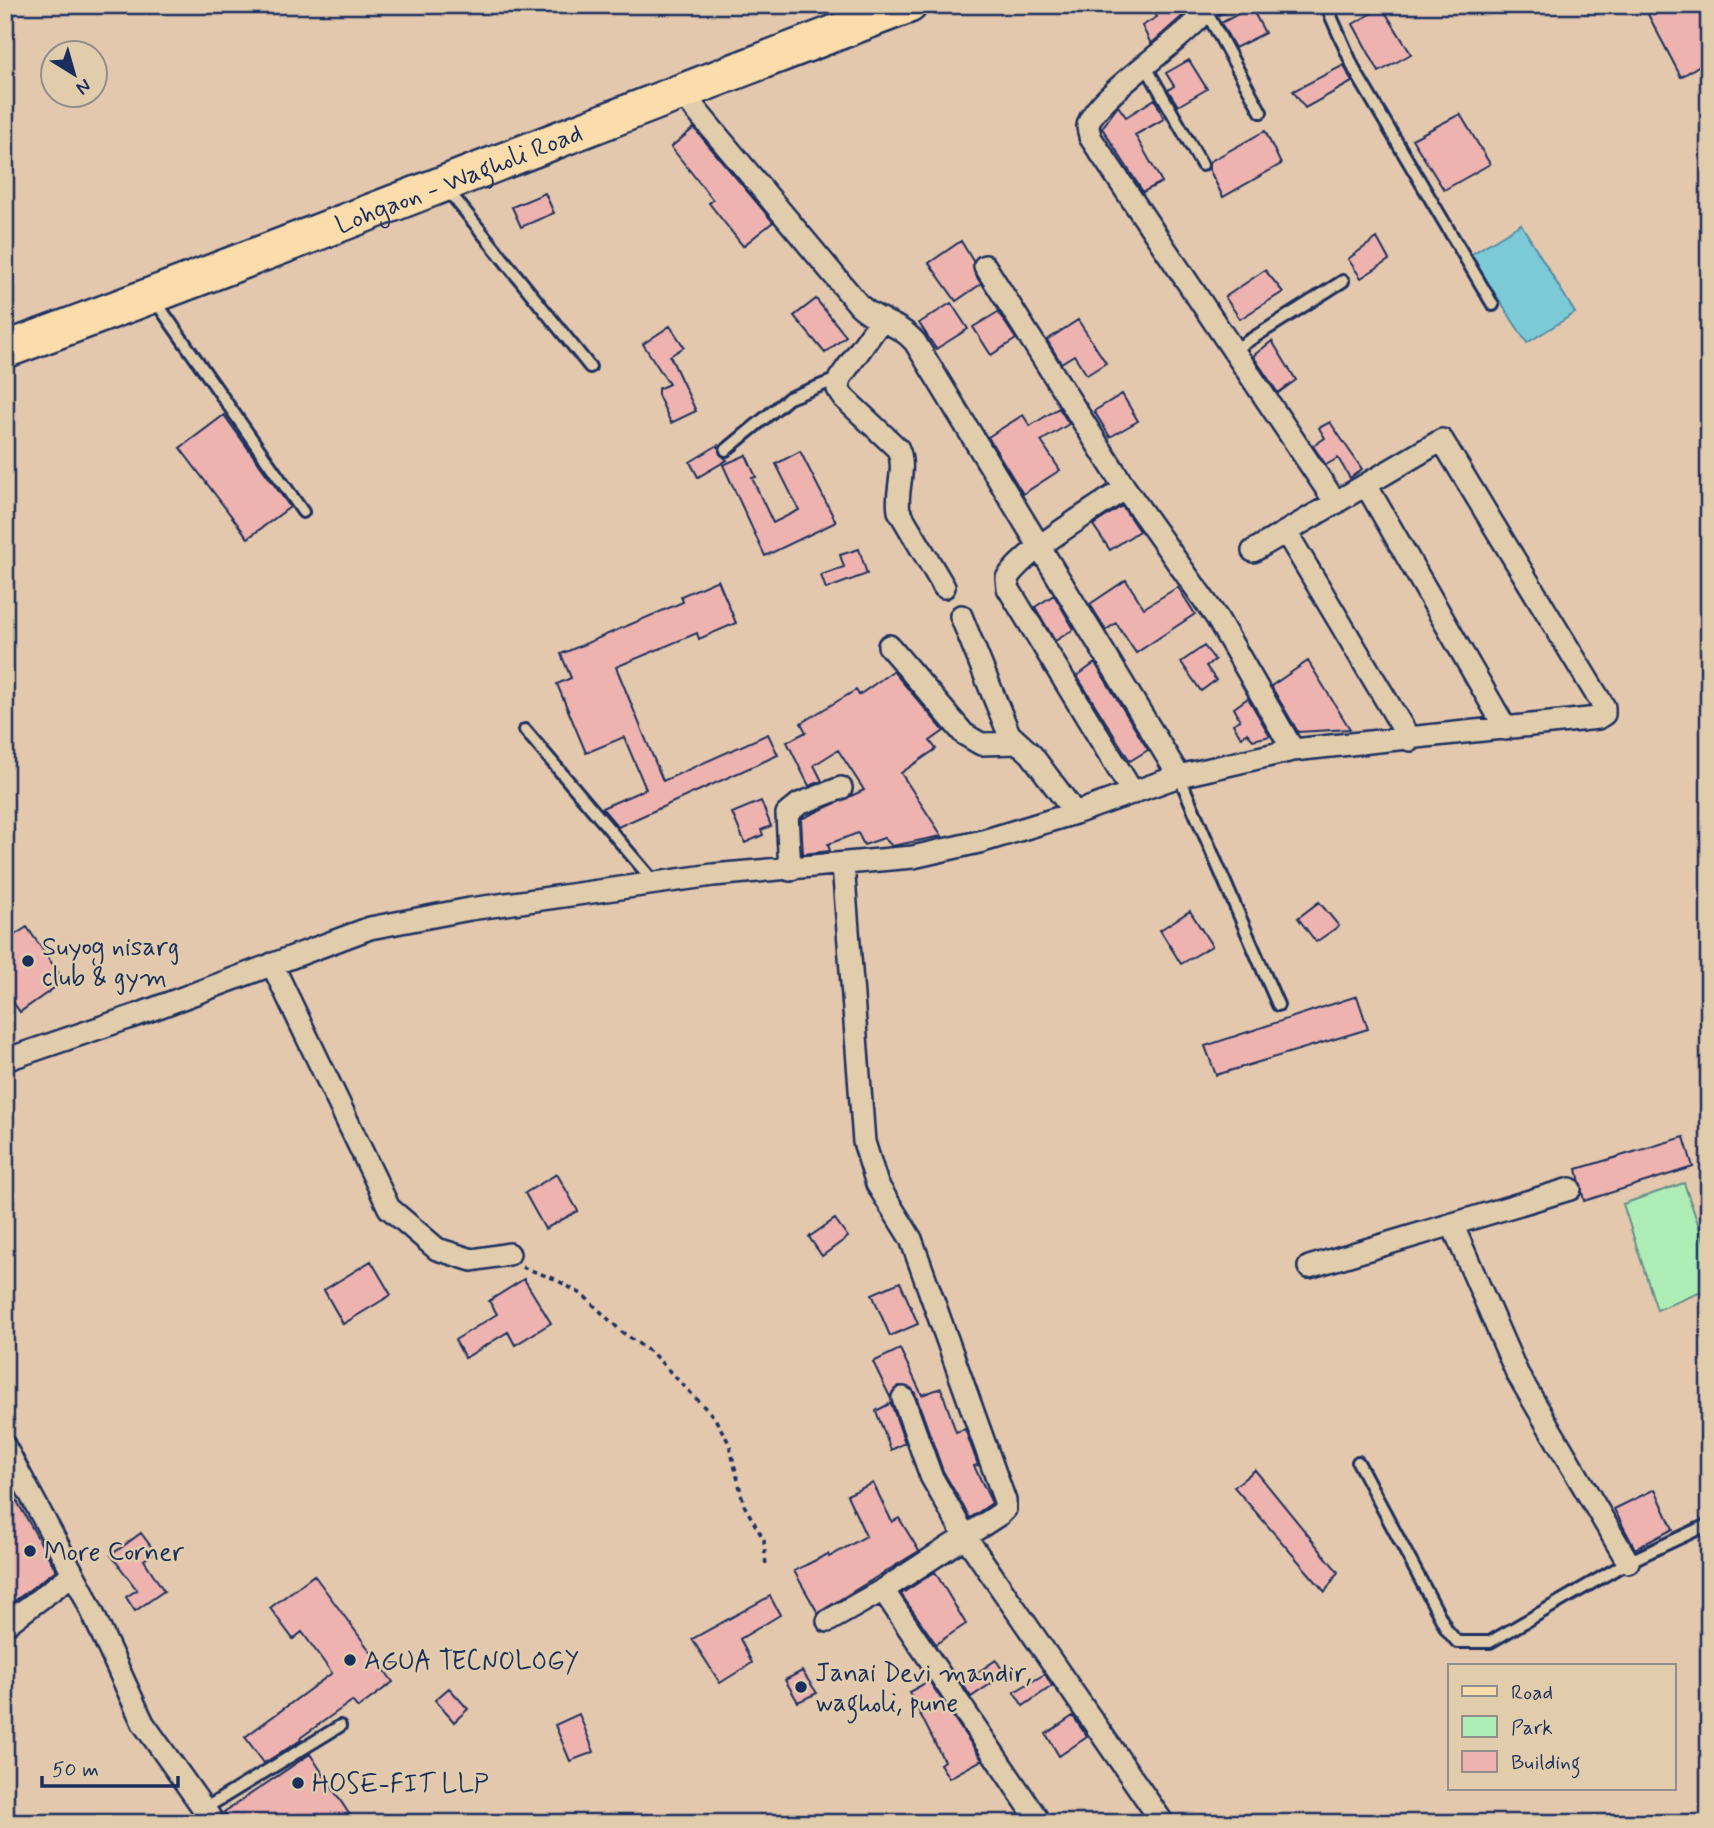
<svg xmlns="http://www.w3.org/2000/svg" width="1714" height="1828" viewBox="0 0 1714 1828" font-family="Mynerve,sans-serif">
<rect width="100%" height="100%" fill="#e4c8ad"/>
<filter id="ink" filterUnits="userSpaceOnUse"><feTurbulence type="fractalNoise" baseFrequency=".0143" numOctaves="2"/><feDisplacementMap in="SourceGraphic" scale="14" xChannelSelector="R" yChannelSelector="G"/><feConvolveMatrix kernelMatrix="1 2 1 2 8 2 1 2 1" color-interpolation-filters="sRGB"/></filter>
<g filter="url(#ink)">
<path fill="#aeeeb6" stroke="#648e8a" stroke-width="2" d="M1684 1183 1709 1256V1289L1657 1310 1623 1204Z"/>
<path fill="#7bcad6" stroke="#558ca6" stroke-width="2" d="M1521 224 1575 313 1527 343 1470 255Z"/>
<path fill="#eeb3af" stroke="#1b2f5e" stroke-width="2" d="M1150 5H1188V11L1151 44 1142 26 1157 17Z
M1643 5H1698L1709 23V59L1681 77Z
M1251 7 1265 33 1235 48 1221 23Z
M1382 7 1411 54 1379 72 1353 24Z
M1189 60 1207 89 1178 106 1168 90 1174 86 1166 73Z
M1344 65 1352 82 1305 108 1293 91Z
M1155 99 1164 119 1135 135 1162 182 1143 192 1102 128 1118 106 1126 117Z
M1460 114 1490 164 1444 190 1412 139Z
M694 128 773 222 743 246 709 203 713 200 671 147Z
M1265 131 1281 164 1223 197 1209 169V162Z
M545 193 554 213 521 227 512 207Z
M1377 238 1389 260 1361 278 1348 259Z
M961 241 973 261 974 272 981 284 956 301 929 263Z
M1265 270 1283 292 1240 319 1225 297Z
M816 299 846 336 825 353 794 316Z
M951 303 968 329 936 349 919 323Z
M998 312 1016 339 991 355 973 327Z
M1078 320 1106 363 1087 375 1074 355 1061 363 1047 340Z
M670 326 684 347 670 356 696 411 671 423 658 395V389L669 384 643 344Z
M1272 341 1296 380 1278 393 1253 356Z
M1122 394 1138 421 1110 437 1094 411Z
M1059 408 1069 424 1041 441 1060 470 1023 494 988 437 1023 415 1030 426Z
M224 415 290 507 248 538 180 448Z
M1330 422 1362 469 1350 478 1338 458 1326 465 1313 446 1325 438 1319 428Z
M718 445 720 454 727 460 698 477 690 462Z
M800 451 836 522 765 556 723 465 746 455 756 477 752 478 773 523 799 510 776 464Z
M1122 506 1139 531 1110 550 1093 525Z
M859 549 867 574 826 589 821 575 844 567 840 555Z
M718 580 736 623 699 639 697 633 616 667 663 781 768 734 778 755 618 827 602 808 646 789 624 737 586 753 557 684 571 678 561 654 683 602 681 596Z
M1126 580 1144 608 1178 587 1195 614 1136 653 1116 623 1106 630 1090 604Z
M1054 595 1074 629 1055 641 1035 607Z
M1204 646 1215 660 1206 666 1216 680 1201 691 1181 662Z
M1308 661 1350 729 1298 732 1271 686Z
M1095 663 1148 750 1130 761 1077 676Z
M893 671 944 731 930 741 936 749 901 773 942 836 892 846 884 838 864 845 858 833 828 844 830 851 803 854 801 819 864 790 838 750 814 765 822 781 809 786 787 742 806 732 801 723 856 690 859 695Z
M1248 698 1270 736 1253 740 1247 733 1241 737 1233 724 1240 720 1234 708Z
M761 801 771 826 761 830 763 835 745 843 732 813Z
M1319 902 1339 926 1316 942 1298 918Z
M1190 911 1212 946 1181 964 1160 930Z
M27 927 64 981 20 1012 5 991V941Z
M1357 996 1368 1029 1216 1075 1205 1046Z
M1684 1137 1693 1167 1584 1201 1577 1169Z
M557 1174 578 1211 545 1229 525 1193Z
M835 1219 848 1237 822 1256 809 1237Z
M371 1261 391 1295 343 1324 324 1290Z
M524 1279 551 1323 515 1345 508 1332 465 1358 455 1340 497 1314 489 1301Z
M900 1282 918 1324 890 1336 872 1294Z
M900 1349 922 1395 941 1388 956 1432 965 1429 978 1465 974 1466 992 1503 970 1518 943 1471 915 1393 911 1388 899 1386 890 1397 873 1362Z
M891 1403 905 1443 891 1450 876 1411Z
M1255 1470 1338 1572 1325 1592 1234 1487Z
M5 1480 56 1570 5 1608V1531L13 1526 5 1515Z
M873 1483 892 1522 899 1518 919 1551 818 1613 794 1571 828 1554 829 1557 866 1536 847 1495Z
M1655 1489 1673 1529 1635 1549 1614 1509Z
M141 1533 155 1552 144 1560 164 1591 135 1611 126 1597 137 1590 111 1555Z
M935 1572 966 1624 936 1644 901 1594Z
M314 1575 393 1682 358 1708 352 1701 300 1738 301 1740 264 1763 245 1737 332 1673 302 1632 293 1639 270 1608Z
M770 1596 780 1615 740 1639 752 1663 720 1683 692 1639Z
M996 1660 1005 1674 971 1697 962 1683Z
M802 1671 817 1693 798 1702 785 1680Z
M1045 1674 1052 1686 1023 1706 1014 1692Z
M929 1681 982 1760 949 1778 940 1764 944 1761 909 1692Z
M449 1688 468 1709 454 1722 435 1700Z
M579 1714 594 1752 570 1761 555 1725Z
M1073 1716 1087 1737 1059 1756 1046 1734Z
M310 1754 355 1823H232L224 1812Z"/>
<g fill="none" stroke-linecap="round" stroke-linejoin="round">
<g stroke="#1b2f5e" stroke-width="16">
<path id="lane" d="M1326 5 1355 71 1493 305
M1207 13 1261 112
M1201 16 1223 5
M1145 65 1202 165
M447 189 590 367
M154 299 303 512
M1234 350 1343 281
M726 450 789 398 840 378
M525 730 655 883
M1179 776 1278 1005
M1358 1462 1447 1630 1457 1642H1490L1628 1562 1709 1524
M204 1809 340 1726"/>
</g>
<g stroke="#1b2f5e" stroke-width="26">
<path id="street" d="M1201 5V16C1182 41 1091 100 1088 126 1088 130 1090 134 1090 137L1336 503
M985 266 1125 488 1217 618 1293 750
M882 319 840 378 838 389 844 398 898 449C907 470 895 490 899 511L944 587
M1366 485 1506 729
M1125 488C1092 512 1029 547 1007 578L1008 588 1133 793
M1286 532 1410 740
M961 616 1009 734 1031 754 1075 813
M889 646 964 734 981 744 1017 743
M1179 776 1293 750 1598 718 1604 714V707L1442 440 1253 551
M843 864 864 1142 877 1184 911 1239 1005 1501V1509L1000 1514 883 1590 1040 1823
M790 870 787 814 799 804 841 788
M272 964 389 1208 437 1249 472 1260 509 1254
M5 1060 137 1015 370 928 470 909 713 875 913 857 983 841 1075 813 1179 776 915 342C898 322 876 322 859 305L680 91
M1452 1224 1517 1373 1628 1562
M1309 1267 1570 1189
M903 1398 931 1476 965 1536 1163 1823
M5 1447 83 1592 143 1723 214 1823
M828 1621 883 1590
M5 1625 73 1574"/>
</g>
<g stroke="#1b2f5e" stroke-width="40">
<g id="primary">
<path id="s1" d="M5 350C308 239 607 119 909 5"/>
</g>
</g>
<path stroke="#1b2f5e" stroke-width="3.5" stroke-dasharray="5 5" stroke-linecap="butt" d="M522 1267 555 1279 583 1295 622 1332 653 1354 714 1417 729 1443 744 1505 764 1540 766 1567"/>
<use href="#lane" stroke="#e1cdac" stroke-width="10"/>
<use href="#street" stroke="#e1cdac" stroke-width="21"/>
<use href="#primary" stroke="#faddab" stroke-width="35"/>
</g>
</g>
<g fill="#1b2f5e" stroke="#e1cdac" stroke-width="2.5">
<circle cx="28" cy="961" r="7"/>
<circle cx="30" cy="1551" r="7"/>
<circle cx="350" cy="1660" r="7"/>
<circle cx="801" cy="1687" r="7"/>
<circle cx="298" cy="1783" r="7"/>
</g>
<g text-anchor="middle" stroke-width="5" stroke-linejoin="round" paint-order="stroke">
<g font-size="26" fill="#1b2f5e" stroke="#e1cdac">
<text dy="9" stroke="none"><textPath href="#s1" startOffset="485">Lohgaon - Wagholi Road</textPath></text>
</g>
<g font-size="26" fill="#1b2f5e" stroke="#e1cdac" text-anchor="start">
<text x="42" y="955">Suyog nisarg<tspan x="42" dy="30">club &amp; gym</tspan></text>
<text x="44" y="1560">More Corner</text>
<text x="364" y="1669">AGUA TECNOLOGY</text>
<text x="815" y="1681">Janai Devi mandir,<tspan x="815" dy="30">wagholi, pune</tspan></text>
<text x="312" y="1792">HOSE-FIT LLP</text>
</g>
</g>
<rect width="1714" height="1828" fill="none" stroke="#e1cdac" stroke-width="28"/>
<rect x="14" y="14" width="1686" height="1800" fill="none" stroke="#1b2f5e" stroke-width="2.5" filter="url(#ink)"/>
<rect x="1448" y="1664" width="228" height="126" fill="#e1cdac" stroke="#928e8d" stroke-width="2"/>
<rect x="1462" y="1686" width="35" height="10" fill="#faddab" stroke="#928e8d" stroke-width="2"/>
<text x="1511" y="1699" font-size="21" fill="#1b2f5e">Road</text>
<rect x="1462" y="1716" width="35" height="21" fill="#aeeeb6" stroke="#928e8d" stroke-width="2"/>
<text x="1511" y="1734" font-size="21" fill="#1b2f5e">Park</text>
<rect x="1462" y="1751" width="35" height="21" fill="#eeb3af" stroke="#928e8d" stroke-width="2"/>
<text x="1511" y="1769" font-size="21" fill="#1b2f5e">Building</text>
<g transform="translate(74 74) rotate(143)"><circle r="33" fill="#e1cdac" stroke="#928e8d" stroke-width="2"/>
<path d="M0-5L12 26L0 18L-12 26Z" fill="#1b2f5e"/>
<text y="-10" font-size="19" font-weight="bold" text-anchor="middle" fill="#1b2f5e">N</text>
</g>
<path d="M42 1776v10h136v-10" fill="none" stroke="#1b2f5e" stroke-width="3.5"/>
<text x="52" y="1776" font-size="21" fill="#1b2f5e" stroke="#e1cdac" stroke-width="5" paint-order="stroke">50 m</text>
</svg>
